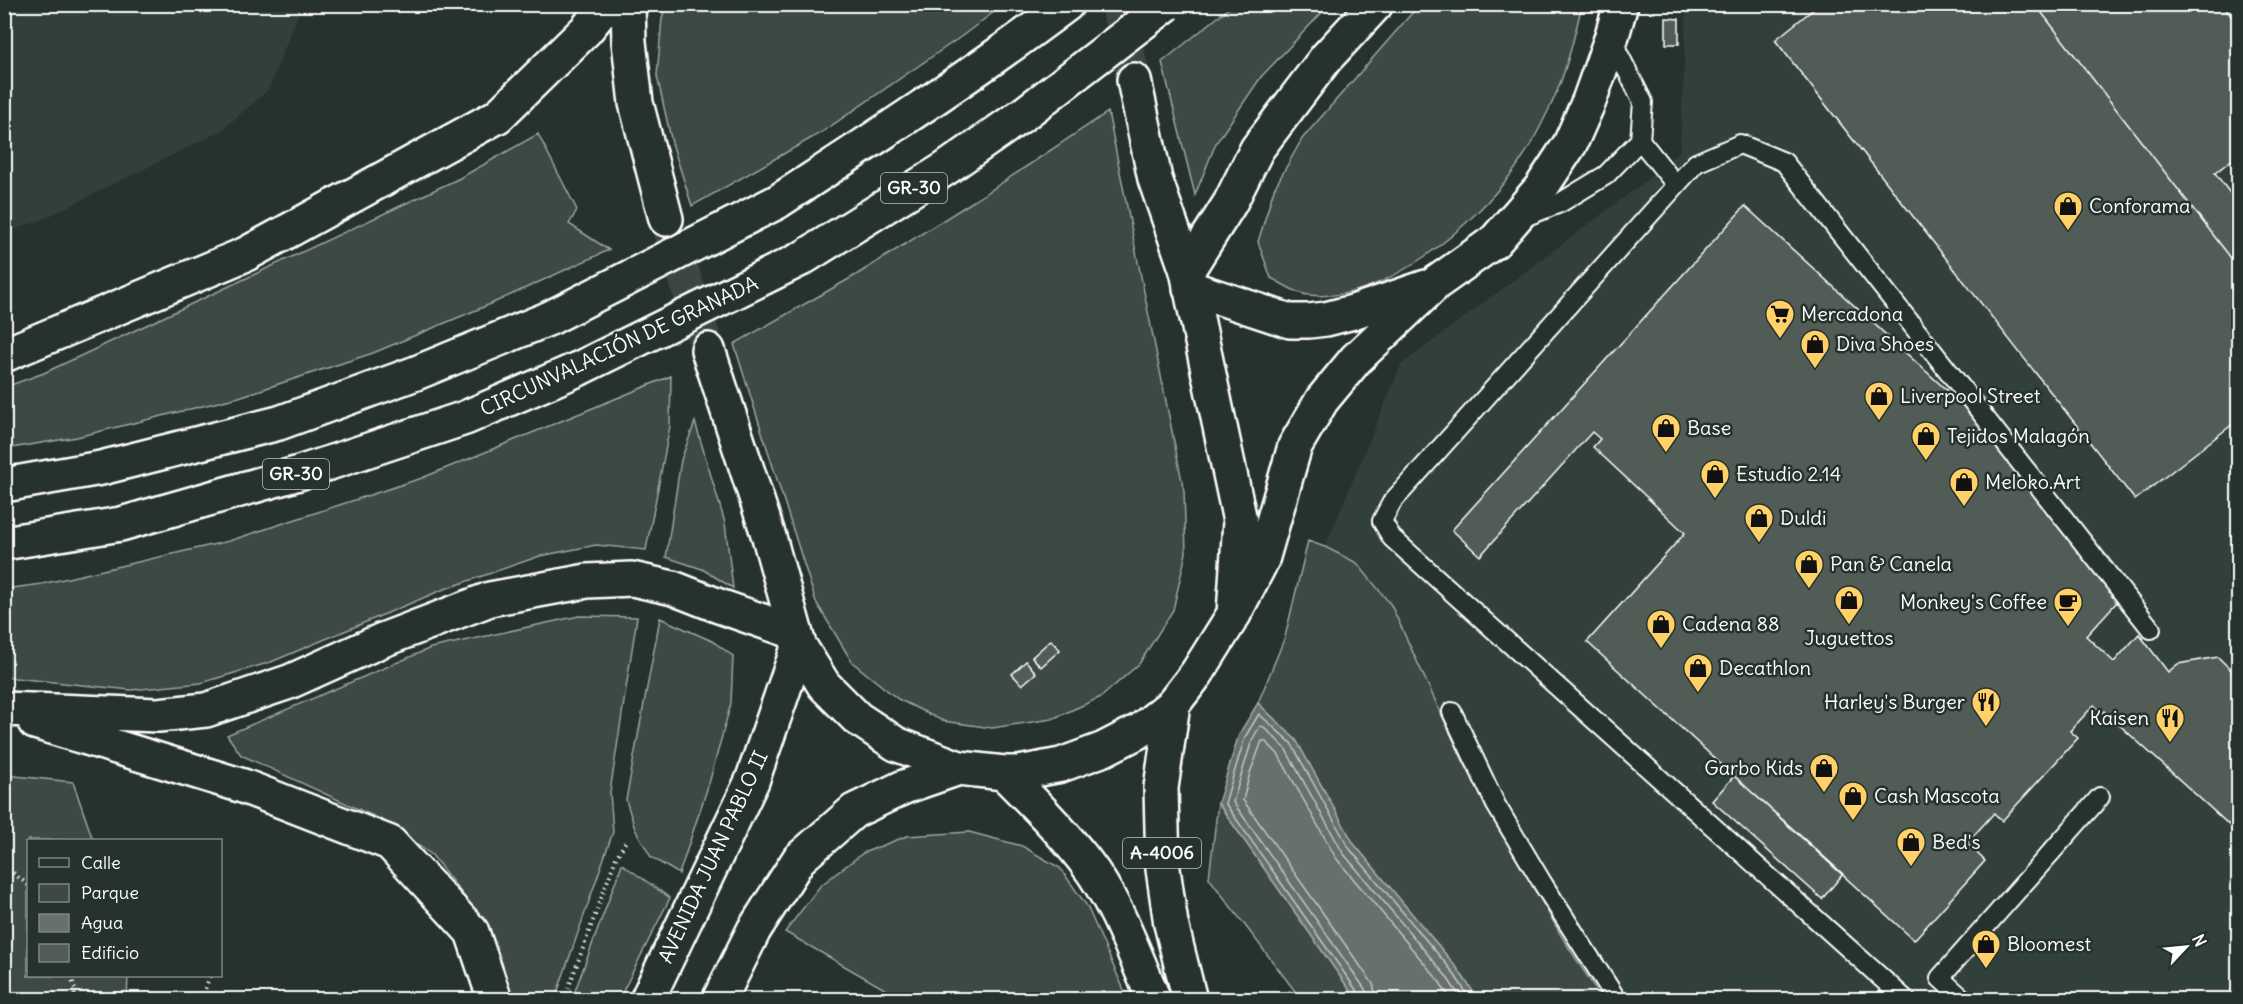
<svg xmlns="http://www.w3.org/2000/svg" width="2243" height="1004" viewBox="0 0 2243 1004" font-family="Delius,sans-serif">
<rect width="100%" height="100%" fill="#26332d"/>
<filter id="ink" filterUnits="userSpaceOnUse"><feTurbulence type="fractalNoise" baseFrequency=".0167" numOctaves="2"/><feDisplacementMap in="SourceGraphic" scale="12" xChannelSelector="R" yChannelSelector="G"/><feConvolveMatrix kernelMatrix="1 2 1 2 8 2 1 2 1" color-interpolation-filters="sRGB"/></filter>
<g filter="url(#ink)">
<path fill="#333f3a" d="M5 4H302V5L268 90 221 131 41 220 5 233Z
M1687 5H2238V999H1602L1562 937 1463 761 1391 605 1357 563 1325 547 1401 365 1642 184 1680 151Z"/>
<path fill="#3e4944" stroke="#9ea4a2" stroke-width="1.5" d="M666 5V4L1003 5 962 36 822 132 692 206 672 143 657 76 662 18Z
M1233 5H1329L1261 77 1216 143 1195 195 1162 62Z
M1419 5H1582C1573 41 1565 79 1547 113 1538 132 1527 152 1515 169 1472 226 1385 304 1308 295 1296 294 1282 283 1271 278L1258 242 1274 189 1302 139Z
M1108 112 1184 491 1186 553 1173 610 1139 664 1101 697 1052 719 992 728 943 721 898 699 852 662 816 602 734 344 856 275 988 192Z
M538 134 577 210 569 224 609 250 493 303 373 353 239 397 77 437 5 449V387L44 373 460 178Z
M671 376 670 426 646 550 596 545 540 556 442 590 271 662 201 683 131 690 5 677V589L42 584 229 541 422 478Z
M695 422 725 523 733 588 702 569 666 557 681 460Z
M1308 541 1325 547 1357 563 1391 605 1463 761 1562 937 1602 999H1478L1457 968 1354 844 1296 740 1258 703 1285 637Z
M579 616 637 617 610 792 613 832 555 999H511L502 963 470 904 432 855 384 821 241 755 227 735 431 648Z
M660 618 712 641 733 656 731 703 710 780 679 874 651 857 635 829 626 800Z
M5 775 73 782 93 840H28V976H128L127 999H5Z
M1218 803 1356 999H1301L1209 878Z
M969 832 1022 846 1060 868 1087 906 1128 999 962 1000 951 997 895 995 785 932 820 886 863 853 907 836Z
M622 864 670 898 619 999H572Z"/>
<path fill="#67706c" stroke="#a4a9a7" stroke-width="1.5" d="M1258 703 1296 740 1354 844 1457 968 1478 999H1356L1218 803 1239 734Z"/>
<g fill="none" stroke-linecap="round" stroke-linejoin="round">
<path stroke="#c2c6c4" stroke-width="1.5" d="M1360 1000 1359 994 1225 803 1245 737 1259 714 1291 743 1349 848 1452 971 1471 1000
M1368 1000 1365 989 1233 802 1252 740 1260 726 1264 727 1285 748 1343 853 1446 976 1462 1000
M1377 1000 1373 984 1243 800 1250 773 1262 741H1265L1278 754 1336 858 1439 981 1451 1000"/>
</g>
<path fill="#515c57" stroke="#fff" stroke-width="1.5" d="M1820 4H2035L2238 267V420L2135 500 1775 40Z
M2035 4H2222L2238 25V155L2215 173 2238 204V267Z
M1666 18 1679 19V44H1666Z
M1745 206 1975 416 2117 602 2086 636 2114 662 2139 634 2168 672 2178 664 2218 657 2232 671 2238 664V833L2104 711 2102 713 2094 705 2070 731 2078 738 2002 821 1994 813 1967 843 1985 861 1914 940 1587 642 1685 533 1593 447 1600 439 1592 432 1480 556 1452 530Z
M1051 640 1060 650 1041 667 1032 657Z
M1026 661 1036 673 1022 685 1012 674Z
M1734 776 1843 874 1822 899 1712 801Z"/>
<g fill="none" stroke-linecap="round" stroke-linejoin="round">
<path stroke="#3c4742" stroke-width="33" stroke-dasharray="33 16" stroke-linecap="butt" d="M1117 4 1134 80
M666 219 708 350"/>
<g stroke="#fff" stroke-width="22">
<path id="service" d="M1640 140 1676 185
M1522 218 1560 203 1606 175 1640 140 1643 102 1611 39
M1452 712 1496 805 1543 884 1617 1000
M1906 1000 1392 538 1382 521 1392 502 1696 163 1740 144 1784 162 2151 629
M1964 1000 1940 978 2100 797"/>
</g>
<g stroke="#fff" stroke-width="38">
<path id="minor" d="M1190 288 1290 321H1309L1326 319 1353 312 1426 287
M1234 614 1262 560 1295 446 1322 400 1356 359 1436 283 1495 241 1541 188 1570 144 1589 101 1611 39 1621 4"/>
</g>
<g stroke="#fff" stroke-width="38">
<path id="primary" d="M628 4 629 42 636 103 666 219
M708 350 769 537 799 645 824 685 857 718 896 744 959 768 1004 773H1019L1061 765 1104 749 1141 730 1173 704 1197 673 1234 614 1240 521 1187 271 1155 179 1134 80
M1173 704 1161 788 1163 869 1171 924 1190 1000
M1004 773C1032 801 1060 829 1085 861 1116 901 1134 953 1154 1000
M647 1000 752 781 799 645
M719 1000 754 930 799 859 854 811 904 787 959 768"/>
</g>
<g stroke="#fff" stroke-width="38">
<path id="motorway" d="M777 202C875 138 973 75 1067 4
M801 259 945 169 1025 113
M1187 271 1230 203 1257 149 1326 58 1376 4
M4 355 246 254 498 116 586 30 607 4
M4 485 101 468 279 423 416 373 550 318
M4 543 121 524 299 473 465 418 578 369
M4 709 158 715 206 710 289 682 380 641 490 599 587 581 632 579 673 588 719 606 794 632
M35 722 243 786 390 843 472 932 495 1000"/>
</g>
<path stroke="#fff" stroke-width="4" stroke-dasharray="1.5 4.5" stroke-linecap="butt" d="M4 865 28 885
M220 945 221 943
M71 976 75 990 74 1000
M201 1000 210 976
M564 1000 616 858 626 841"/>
<use href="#service" stroke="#26332d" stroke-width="18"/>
<use href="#minor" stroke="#26332d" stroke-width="33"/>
<use href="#primary" stroke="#26332d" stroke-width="33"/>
<use href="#motorway" stroke="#26332d" stroke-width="33"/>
<g stroke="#fff" stroke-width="38" stroke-linecap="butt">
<path id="motorway-bridge" d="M1025 113 1167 4
M550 318 777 202
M578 369 801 259"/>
</g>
<use href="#motorway-bridge" stroke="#26332d" stroke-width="33"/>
</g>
</g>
<defs>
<g id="shop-pin" transform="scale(1.5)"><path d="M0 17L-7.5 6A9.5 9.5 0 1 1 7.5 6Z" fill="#ffd166" stroke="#26332d"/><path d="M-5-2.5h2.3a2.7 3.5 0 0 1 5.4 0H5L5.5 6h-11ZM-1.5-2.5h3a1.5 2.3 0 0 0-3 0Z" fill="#111"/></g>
<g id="supermarket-pin" transform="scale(1.5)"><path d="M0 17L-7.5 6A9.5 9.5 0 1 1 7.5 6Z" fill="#ffd166" stroke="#26332d"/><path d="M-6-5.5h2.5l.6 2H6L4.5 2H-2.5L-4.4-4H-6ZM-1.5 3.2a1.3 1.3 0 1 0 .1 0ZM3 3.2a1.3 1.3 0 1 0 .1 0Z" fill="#111"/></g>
<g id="cafe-pin" transform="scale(1.5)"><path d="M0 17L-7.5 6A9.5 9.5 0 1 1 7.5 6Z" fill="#ffd166" stroke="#26332d"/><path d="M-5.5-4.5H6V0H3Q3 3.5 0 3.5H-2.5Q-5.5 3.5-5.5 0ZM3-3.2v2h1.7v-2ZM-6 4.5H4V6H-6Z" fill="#111"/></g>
<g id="restaurant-pin" transform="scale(1.5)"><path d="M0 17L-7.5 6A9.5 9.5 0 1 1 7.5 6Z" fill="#ffd166" stroke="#26332d"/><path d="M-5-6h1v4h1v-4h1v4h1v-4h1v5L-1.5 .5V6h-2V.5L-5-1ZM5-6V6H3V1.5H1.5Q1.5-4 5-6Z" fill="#111"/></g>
</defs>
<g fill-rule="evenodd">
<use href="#shop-pin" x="2068" y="206"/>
<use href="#supermarket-pin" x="1780" y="314"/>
<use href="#shop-pin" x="1815" y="344"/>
<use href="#shop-pin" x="1879" y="396"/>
<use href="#shop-pin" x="1666" y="428"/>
<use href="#shop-pin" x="1926" y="436"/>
<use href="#shop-pin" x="1715" y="474"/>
<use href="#shop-pin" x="1964" y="482"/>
<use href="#shop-pin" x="1759" y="518"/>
<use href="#shop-pin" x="1809" y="564"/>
<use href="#shop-pin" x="1849" y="600"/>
<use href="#cafe-pin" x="2068" y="602"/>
<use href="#shop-pin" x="1661" y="624"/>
<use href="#shop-pin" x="1698" y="668"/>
<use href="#restaurant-pin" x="1986" y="702"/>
<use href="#restaurant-pin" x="2170" y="718"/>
<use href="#shop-pin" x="1824" y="768"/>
<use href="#shop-pin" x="1853" y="796"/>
<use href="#shop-pin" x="1911" y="842"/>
<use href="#shop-pin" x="1986" y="944"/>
</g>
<g text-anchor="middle" stroke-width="5" stroke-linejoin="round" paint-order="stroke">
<g fill="#26332d" stroke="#bec2c0" stroke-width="1.5">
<rect x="881" y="173" width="66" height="30" rx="4.5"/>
<rect x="263" y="459" width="66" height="30" rx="4.5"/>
<rect x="1123" y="838" width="78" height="30" rx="4.5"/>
</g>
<g font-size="18" font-weight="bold" fill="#fff">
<text x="914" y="194">GR-30</text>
<text x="296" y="480">GR-30</text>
<text x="1162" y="859">A-4006</text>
</g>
<g font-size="20" fill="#fff" stroke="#26332d" text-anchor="start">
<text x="2089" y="213">Conforama</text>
<text x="1801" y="321">Mercadona</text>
<text x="1836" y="351">Diva Shoes</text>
<text x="1900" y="403">Liverpool Street</text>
<text x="1687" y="435">Base</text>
<text x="1947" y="443">Tejidos Malagón</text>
<text x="1736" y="481">Estudio 2.14</text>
<text x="1985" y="489">Meloko.Art</text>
<text x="1780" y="525">Duldi</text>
<text x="1830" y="571">Pan &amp; Canela</text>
<text x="2047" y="609" text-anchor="end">Monkey's Coffee</text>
<text x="1682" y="631">Cadena 88</text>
<text x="1849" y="645" text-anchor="middle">Juguettos</text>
<text x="1719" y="675">Decathlon</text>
<text x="1965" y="709" text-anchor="end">Harley's Burger</text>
<text x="2149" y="725" text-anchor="end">Kaisen</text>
<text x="1803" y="775" text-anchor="end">Garbo Kids</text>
<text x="1874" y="803">Cash Mascota</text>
<text x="1932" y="849">Bed's</text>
<text x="2007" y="951">Bloomest</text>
</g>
<g font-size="20" fill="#fff" stroke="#26332d">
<text transform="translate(619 346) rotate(-25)" y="7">CIRCUNVALACIÓN DE GRANADA</text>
<text transform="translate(713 857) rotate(-65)" y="7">AVENIDA JUAN PABLO II</text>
</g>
</g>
<rect width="2243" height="1004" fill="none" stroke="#26332d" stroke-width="24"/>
<rect x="12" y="12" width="2219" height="980" fill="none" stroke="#fff" stroke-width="2" filter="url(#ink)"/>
<rect x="27" y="839" width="195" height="138" fill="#26332d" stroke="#7d8581" stroke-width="1.5"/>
<rect x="39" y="858" width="30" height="9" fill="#26332d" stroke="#7d8581" stroke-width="1.5"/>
<text x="81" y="869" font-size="18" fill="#ffffff">Calle</text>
<rect x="39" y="884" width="30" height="18" fill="#3e4944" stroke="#7d8581" stroke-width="1.5"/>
<text x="81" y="899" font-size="18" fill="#ffffff">Parque</text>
<rect x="39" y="914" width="30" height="18" fill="#67706c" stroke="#7d8581" stroke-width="1.5"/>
<text x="81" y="929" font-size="18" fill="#ffffff">Agua</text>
<rect x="39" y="944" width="30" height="18" fill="#515c57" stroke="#7d8581" stroke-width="1.5"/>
<text x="81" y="959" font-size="18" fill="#ffffff">Edificio</text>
<g transform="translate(2186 947) rotate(64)" stroke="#26332d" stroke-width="4.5" paint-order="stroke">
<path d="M0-4.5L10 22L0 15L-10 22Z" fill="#ffffff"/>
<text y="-9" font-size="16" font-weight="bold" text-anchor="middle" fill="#ffffff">N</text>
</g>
</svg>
